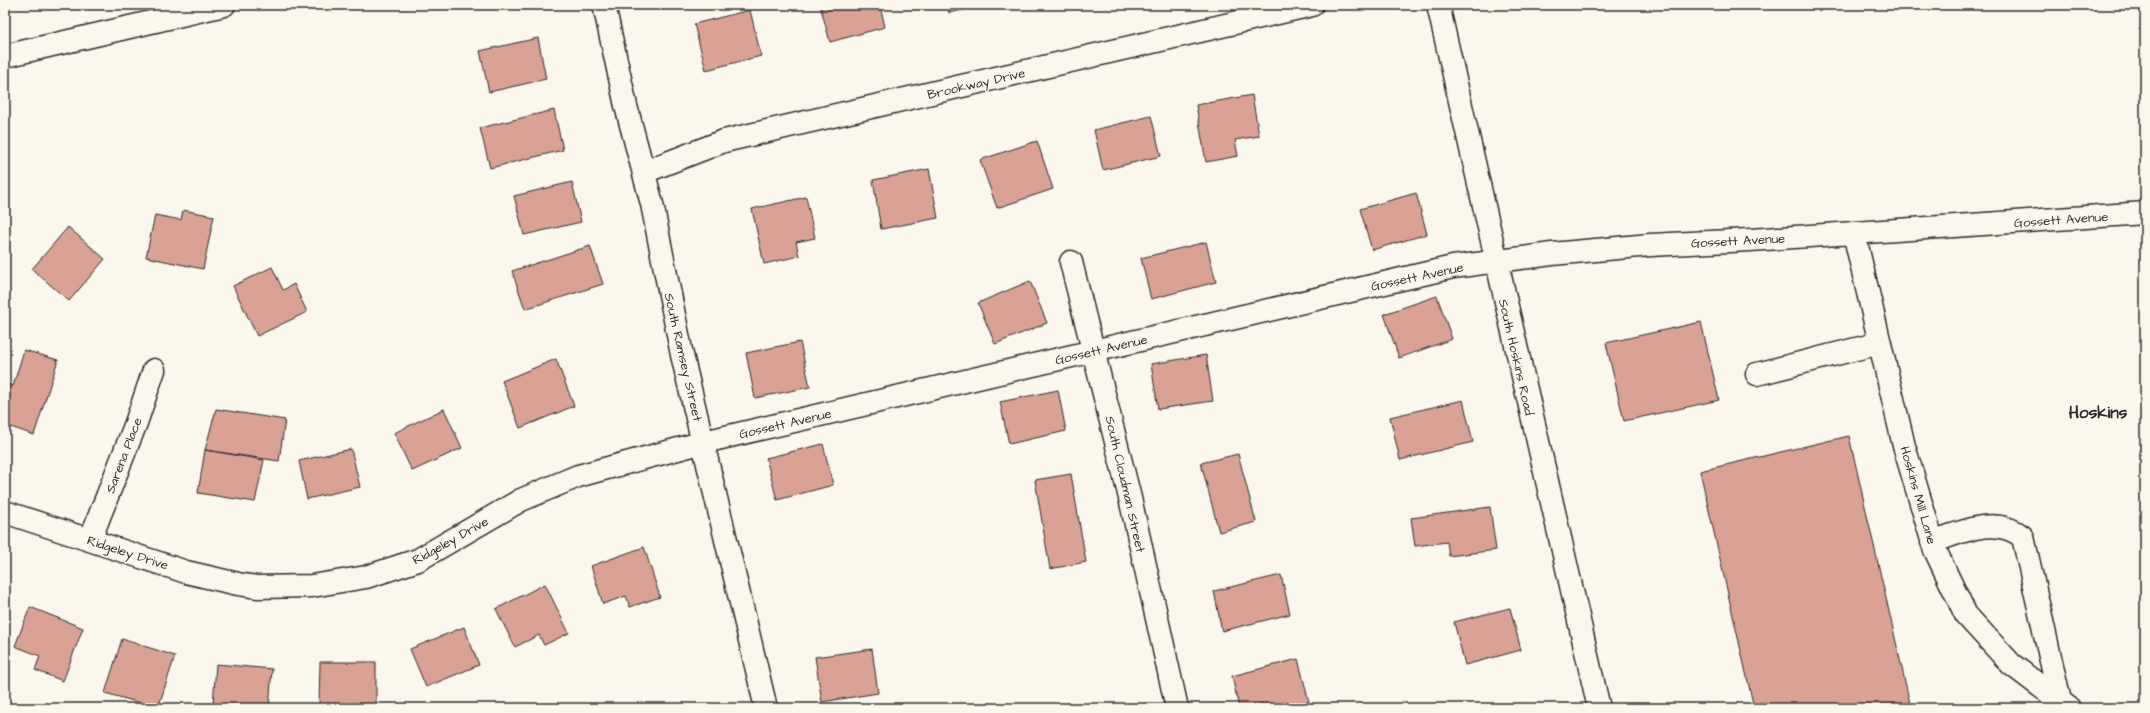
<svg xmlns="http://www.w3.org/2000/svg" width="2150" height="713" viewBox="0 0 2150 713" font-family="'Architects Daughter',sans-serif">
<rect width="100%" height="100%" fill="#fbf7ec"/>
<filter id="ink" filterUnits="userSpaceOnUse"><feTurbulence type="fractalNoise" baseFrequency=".025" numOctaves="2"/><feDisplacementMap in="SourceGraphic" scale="8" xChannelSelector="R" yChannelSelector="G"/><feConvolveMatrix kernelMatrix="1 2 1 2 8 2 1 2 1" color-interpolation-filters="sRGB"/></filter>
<g filter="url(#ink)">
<path fill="#daa294" stroke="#2b2b2b" d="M820 5H880L885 27 830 42Z
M947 5H985L949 13Z
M750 10 761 56 706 70 694 24Z
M538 38 546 79 489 92 480 51Z
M1252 95 1259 136 1235 140 1238 156 1206 162 1196 105Z
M554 110 563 150 490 168 480 128Z
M1151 116 1161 156 1103 170 1094 130Z
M1037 141 1053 189 997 208 980 160Z
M929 169 938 218 881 229 873 180Z
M572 182 581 222 524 235 514 196Z
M1416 193 1427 234 1372 250 1360 209Z
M806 197 815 238 796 242 799 256 764 264 752 209Z
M183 210 214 216 203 269 146 257 155 215 181 220Z
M68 227 105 259 69 301 32 269Z
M1206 242 1216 282 1151 299 1141 258Z
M590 246 603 284 525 309 512 271Z
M272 267 283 290 294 284 307 312 257 336 233 286Z
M1030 281 1047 323 995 344 978 303Z
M1437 296 1452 339 1399 358 1384 314Z
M1701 322 1719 400 1624 421 1606 343Z
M800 342 810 387 755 398 746 353Z
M24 350 58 360 34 435 5 425V383L13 386Z
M1206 355 1213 401 1158 409 1151 364Z
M556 359 574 406 520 428 502 381Z
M1058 390 1066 431 1009 444 1000 402Z
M1463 400 1473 442 1400 460 1390 417Z
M216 409 285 420 279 461 205 450Z
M444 409 462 448 412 471 394 433Z
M1849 436 1911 708H1754L1700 471Z
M823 444 833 485 777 500 766 458Z
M351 449 360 487 307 499 299 461Z
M205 450 264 460 255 502 198 493Z
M1238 454 1256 522 1219 532 1201 463Z
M1071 474 1086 562 1050 569 1035 480Z
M1490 507 1496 550 1449 556 1447 542 1415 546 1411 518Z
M644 547 660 597 630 607 626 596 603 604 591 566Z
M1281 575 1290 614 1222 631 1214 591Z
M545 584 569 633 544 645 539 635 515 647 496 609Z
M30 607 83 628 63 681 35 670 40 656 15 646Z
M1510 608 1521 650 1465 665 1454 622Z
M464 627 479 665 426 687 410 649Z
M122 639 175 656 158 708 105 693Z
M872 649 878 693 822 702 815 657Z
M1298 659 1309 702 1286 708H1239L1232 676Z
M320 662H376V708L319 706Z
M216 664 272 669 269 708H238L213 705Z"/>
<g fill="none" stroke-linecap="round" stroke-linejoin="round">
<g stroke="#2b2b2b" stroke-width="25">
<path id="minor" d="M604 5 626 106 652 204 682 355 766 708
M1438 5 1599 708
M5 56 224 5
M644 172 724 141 1312 5
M1854 233 1904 446 1935 550 1966 615 2011 664 2069 708
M1071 262 1130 498 1177 708
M1757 374 1880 343
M5 512 186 572 238 584 257 587 312 586 366 577 418 560 521 500 578 476 704 442 1453 267 1552 254 1650 245 1750 240 2145 213
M90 540 136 423 154 370
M1932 542C1962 532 1995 515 2023 537L2060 701"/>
</g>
<use href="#minor" stroke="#fbf7ec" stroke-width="22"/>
</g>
</g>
<g text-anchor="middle" stroke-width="3" stroke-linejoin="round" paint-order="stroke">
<g font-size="13" fill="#2b2b2b" stroke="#fbf7ec">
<text transform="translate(976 83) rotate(-13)" y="5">Brookway Drive</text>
<text transform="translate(2061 219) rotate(-4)" y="5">Gossett Avenue</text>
<text transform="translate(1738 240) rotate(-3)" y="5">Gossett Avenue</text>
<text transform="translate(1417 276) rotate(-12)" y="5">Gossett Avenue</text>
<text transform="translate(1101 349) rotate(-13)" y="5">Gossett Avenue</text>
<text transform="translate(684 357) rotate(77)" y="5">South Ramsey Street</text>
<text transform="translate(1517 357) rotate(77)" y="5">South Hoskins Road</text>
<text transform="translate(785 423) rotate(-13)" y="5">Gossett Avenue</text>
<text transform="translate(123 455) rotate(-69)" y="5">Sarena Place</text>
<text transform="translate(1126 484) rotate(77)" y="5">South Cloudman Street</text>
<text transform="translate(1919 495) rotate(74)" y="5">Hoskins Mill Lane</text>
<text transform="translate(450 540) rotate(-29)" y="5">Ridgeley Drive</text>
<text transform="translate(128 552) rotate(18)" y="5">Ridgeley Drive</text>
</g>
<g font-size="17" font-weight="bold" fill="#2b2b2b" stroke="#fbf7ec">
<text x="2098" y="418">Hoskins</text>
</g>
</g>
<rect width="2150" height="713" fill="none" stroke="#fbf7ec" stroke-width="20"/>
<rect x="10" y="10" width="2130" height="693" fill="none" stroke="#2b2b2b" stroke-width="1.5" filter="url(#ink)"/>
</svg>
